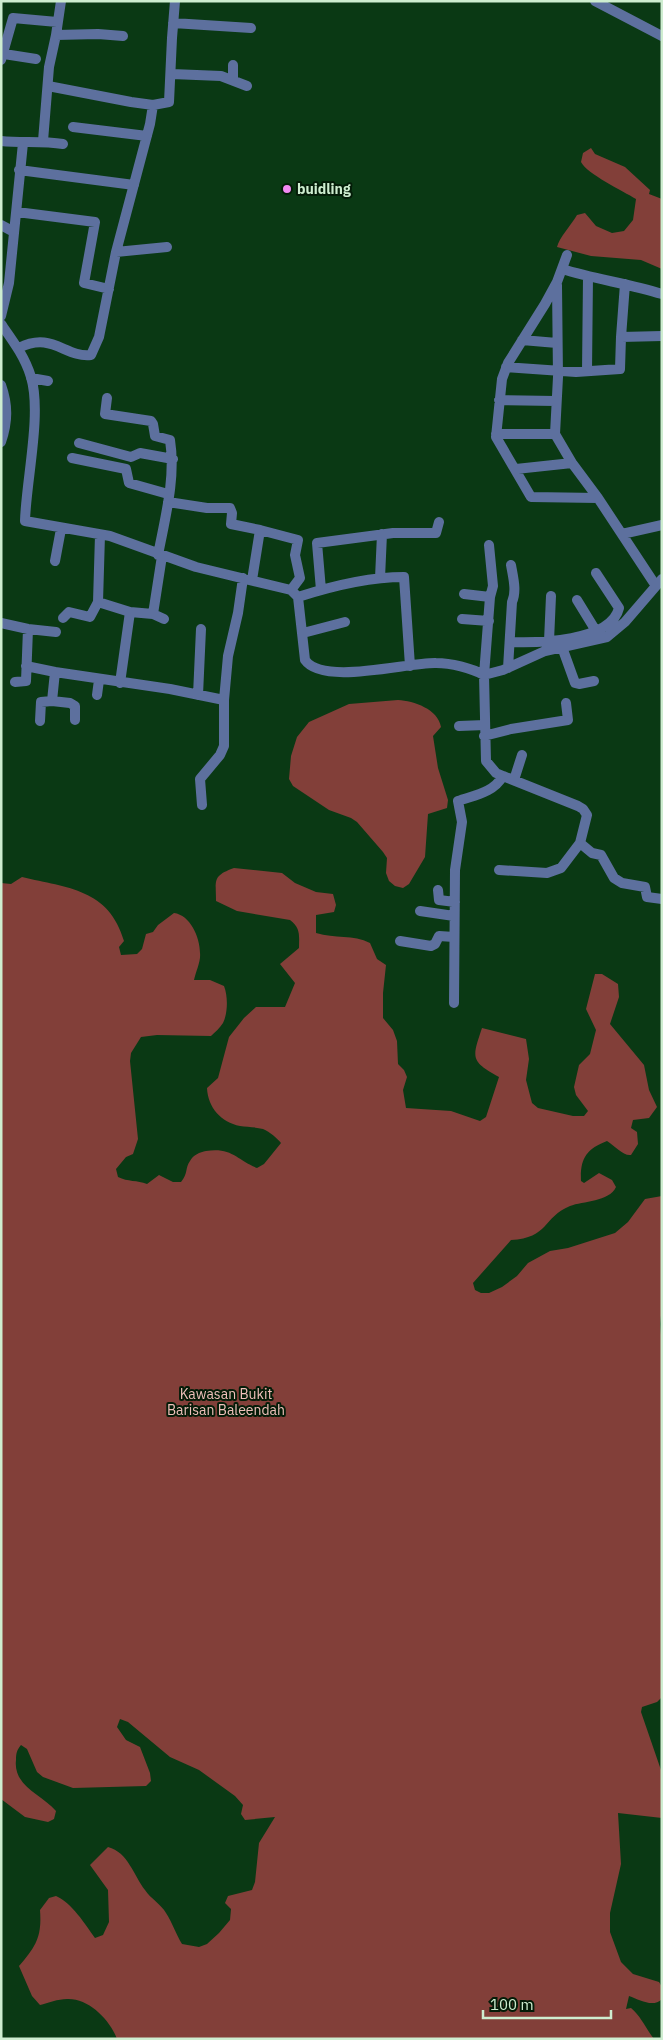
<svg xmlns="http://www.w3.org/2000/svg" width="663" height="2040" viewBox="0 0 663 2040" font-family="'IBM Plex Sans',sans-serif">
<rect width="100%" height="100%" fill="#0a3914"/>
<path fill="#823f39" d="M591 148 595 154 625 167 650 190 649 194 662 199V269L641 260 591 256 557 247C559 238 571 225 577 215L585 213 596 226 612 233 624 231 633 220 636 199C623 191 587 174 581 162L583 153Z
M398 700C414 701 438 709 441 727L433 736 438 768 448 800 447 808 428 814 425 857 409 884 403 888 395 886 389 881 386 873 387 858 383 852 357 822 351 818 329 810 293 786 289 779 291 756 297 737 309 722 349 704Z
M234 868 282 873 295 883 316 892 333 894 336 905 334 912 316 915V933C335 939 353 934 370 943L377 959 386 965 383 993V1018L393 1030 397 1041 398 1064 404 1070 407 1077 403 1090 406 1108 451 1111 480 1121 486 1117 499 1077C470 1061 472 1058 482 1028L526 1039 529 1059 526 1080 532 1103 538 1108 573 1116H584L588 1111 576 1095 574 1087 579 1065 590 1054 596 1030 586 1009 595 974H602L618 984 619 997 610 1024 644 1065 649 1090 657 1107 649 1118 633 1120 631 1128 637 1132 638 1144 631 1155C623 1156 615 1146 607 1141 586 1149 580 1159 581 1181L584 1183 599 1173 612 1180 616 1187C609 1202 583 1201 570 1206 543 1217 549 1238 511 1240L473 1283 475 1290 481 1293H489L502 1287 517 1276 528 1263 550 1251 568 1248 615 1233 628 1222 645 1199 662 1196V1307L660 1324 662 1346V1697L657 1702 642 1707 641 1712 662 1773V1818L618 1813 621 1864 610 1913V1932L621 1962 633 1974 659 1982 662 1987V1999C653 2008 640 2000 629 1996L626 2009 631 2008C641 2016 646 2029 654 2039H117C110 2020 89 1998 67 1999 58 1999 48 2003 40 2005L32 1996 19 1966C36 1946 42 1937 40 1910L49 1898 56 1896C72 1903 85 1924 95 1938L103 1935 109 1922 108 1890 90 1865 108 1847C128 1852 134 1876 145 1890 151 1899 161 1904 166 1913 172 1922 176 1934 182 1944L199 1947 207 1944 219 1933 230 1920 231 1909 225 1903 228 1896 252 1890 255 1882 259 1843 275 1817 245 1820 241 1814 243 1805 235 1796 199 1770 170 1757 128 1722 120 1719 117 1727 126 1740 140 1747 150 1773 151 1781 146 1786 73 1788 43 1777 37 1772 27 1749 21 1745C17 1750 16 1753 16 1760 13 1786 41 1794 56 1811L54 1819 48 1822 25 1817 1 1799V883L11 884 22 877C68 888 109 889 124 941L119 947 121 955 137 954 142 949 146 934 153 932 158 925 174 913C190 915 200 937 200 953 201 961 196 971 194 980H210L224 986C228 996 228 1013 223 1023 220 1028 215 1032 211 1036L157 1035 141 1037 131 1053 130 1061 138 1139 133 1154 126 1157 116 1169 118 1177C128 1182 137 1180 147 1184L159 1175 173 1182H181C188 1174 185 1168 190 1161 193 1155 200 1152 206 1151 232 1147 237 1160 257 1168L264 1164 281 1143C277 1138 270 1132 263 1129 256 1127 247 1127 240 1126 221 1122 208 1108 207 1088L218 1078 229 1037 244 1018 256 1007H285L295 983 280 964 299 948C299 936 301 928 290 920L237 911 216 901C216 880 212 876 234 868Z"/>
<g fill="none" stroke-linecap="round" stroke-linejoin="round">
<path stroke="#5d709e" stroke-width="10" d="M61 1 56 35 98 34 123 36
M595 1 662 36
M173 23 251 28
M4 54 36 59
M1 60 13 18 57 22
M172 74 221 76 247 86
M233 79V65
M48 86 131 102 153 105
M73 127 147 136
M1 141C22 143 42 141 63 144
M43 141 49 67 56 35
M19 170 134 185
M17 212 95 222 84 283 109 289
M1 225 14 232
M116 252 167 247
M567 255 557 282 545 304 508 363 502 379 496 437 531 497 598 498 656 586
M562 269C595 279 629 284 662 294
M557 285 558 377 555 434 572 463 598 498
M1 316 9 283 23 143
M1 324C13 341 25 357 31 377 42 414 26 481 25 521L110 536 196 567 291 590 298 597 305 660C323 686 408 662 436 663 451 663 471 668 484 675L503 670 545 651 607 637 625 622 662 579
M621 337 625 284
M522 340 557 343
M19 348C52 331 65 358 91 355L99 337 116 252 150 124 153 105 169 102 172 38 175 1
M506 367 576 372 620 369 621 337 662 336
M587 371 588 277
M31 378 48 381
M1 385C8 405 8 421 1 442
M107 398 105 414 151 421 153 424 155 436 170 440C176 478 165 518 158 555
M499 400 555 401
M496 434H555
M79 443 131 457 140 453 173 459
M72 458 126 469 129 483 168 494
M516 469 572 463
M168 502 207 508H230L232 513 231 524 260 530
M622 534 662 525
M100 535 98 602 130 612
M489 545 493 586 490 597 484 675 486 761 496 773 503 776 578 806 583 809 587 815 580 843 561 868 547 873 499 870
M55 561 61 529
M380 578 382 534
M252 580 260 530 298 540 295 555 300 578 291 590
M321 590 317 543 393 533H436L439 522
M464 594 490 597
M298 597C332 586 368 577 404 577L410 666
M577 600 596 631
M153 614 162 556
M63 618 69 612 90 617 98 602
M462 619 489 621
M1 623 28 629 56 632
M303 633 345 622
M549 641 551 596
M510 642C537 643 611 642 619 608L596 573
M562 647 575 683 579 684 594 681
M26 666 55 672
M508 668 512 602C517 591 513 577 511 565
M15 682 26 681 28 629
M120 683 130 612 153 614 164 619
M97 695 99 680
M198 695 201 629
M75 720V706L70 703 52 701 55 672 170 689 224 700
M40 721 41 702 52 701
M459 726 485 725
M484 736 511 729 568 720 566 703
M514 780 522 755
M202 805 200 779 220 755 224 746V700L228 656 238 613 243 578
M580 843 592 853 601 855 614 878 622 883 645 887 647 897 662 899
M438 890 439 900 455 902
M420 911 454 916
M400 941 431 946 435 944 439 936 454 937
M454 1003 455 870 462 822 458 801C475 795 493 793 503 776"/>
</g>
<circle fill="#f28af3" stroke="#041c08" stroke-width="2" cx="287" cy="189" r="5"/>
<g text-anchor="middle" stroke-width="4" stroke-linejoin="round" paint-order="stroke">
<g font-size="14" font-weight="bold" fill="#ceedd0" stroke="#041c08" text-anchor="start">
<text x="297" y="194">buidling</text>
</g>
<g font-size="14" fill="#f0c1bb" stroke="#041c08">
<text x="226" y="1399">Kawasan Bukit<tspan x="226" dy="16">Barisan Baleendah</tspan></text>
</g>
</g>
<rect width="663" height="2040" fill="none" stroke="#ceedd0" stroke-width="5"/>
<path d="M483 2010v8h128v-8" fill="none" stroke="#ceedd0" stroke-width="2.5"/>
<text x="490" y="2010" font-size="15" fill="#ceedd0" stroke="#041c08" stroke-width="4" paint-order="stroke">100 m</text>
</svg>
